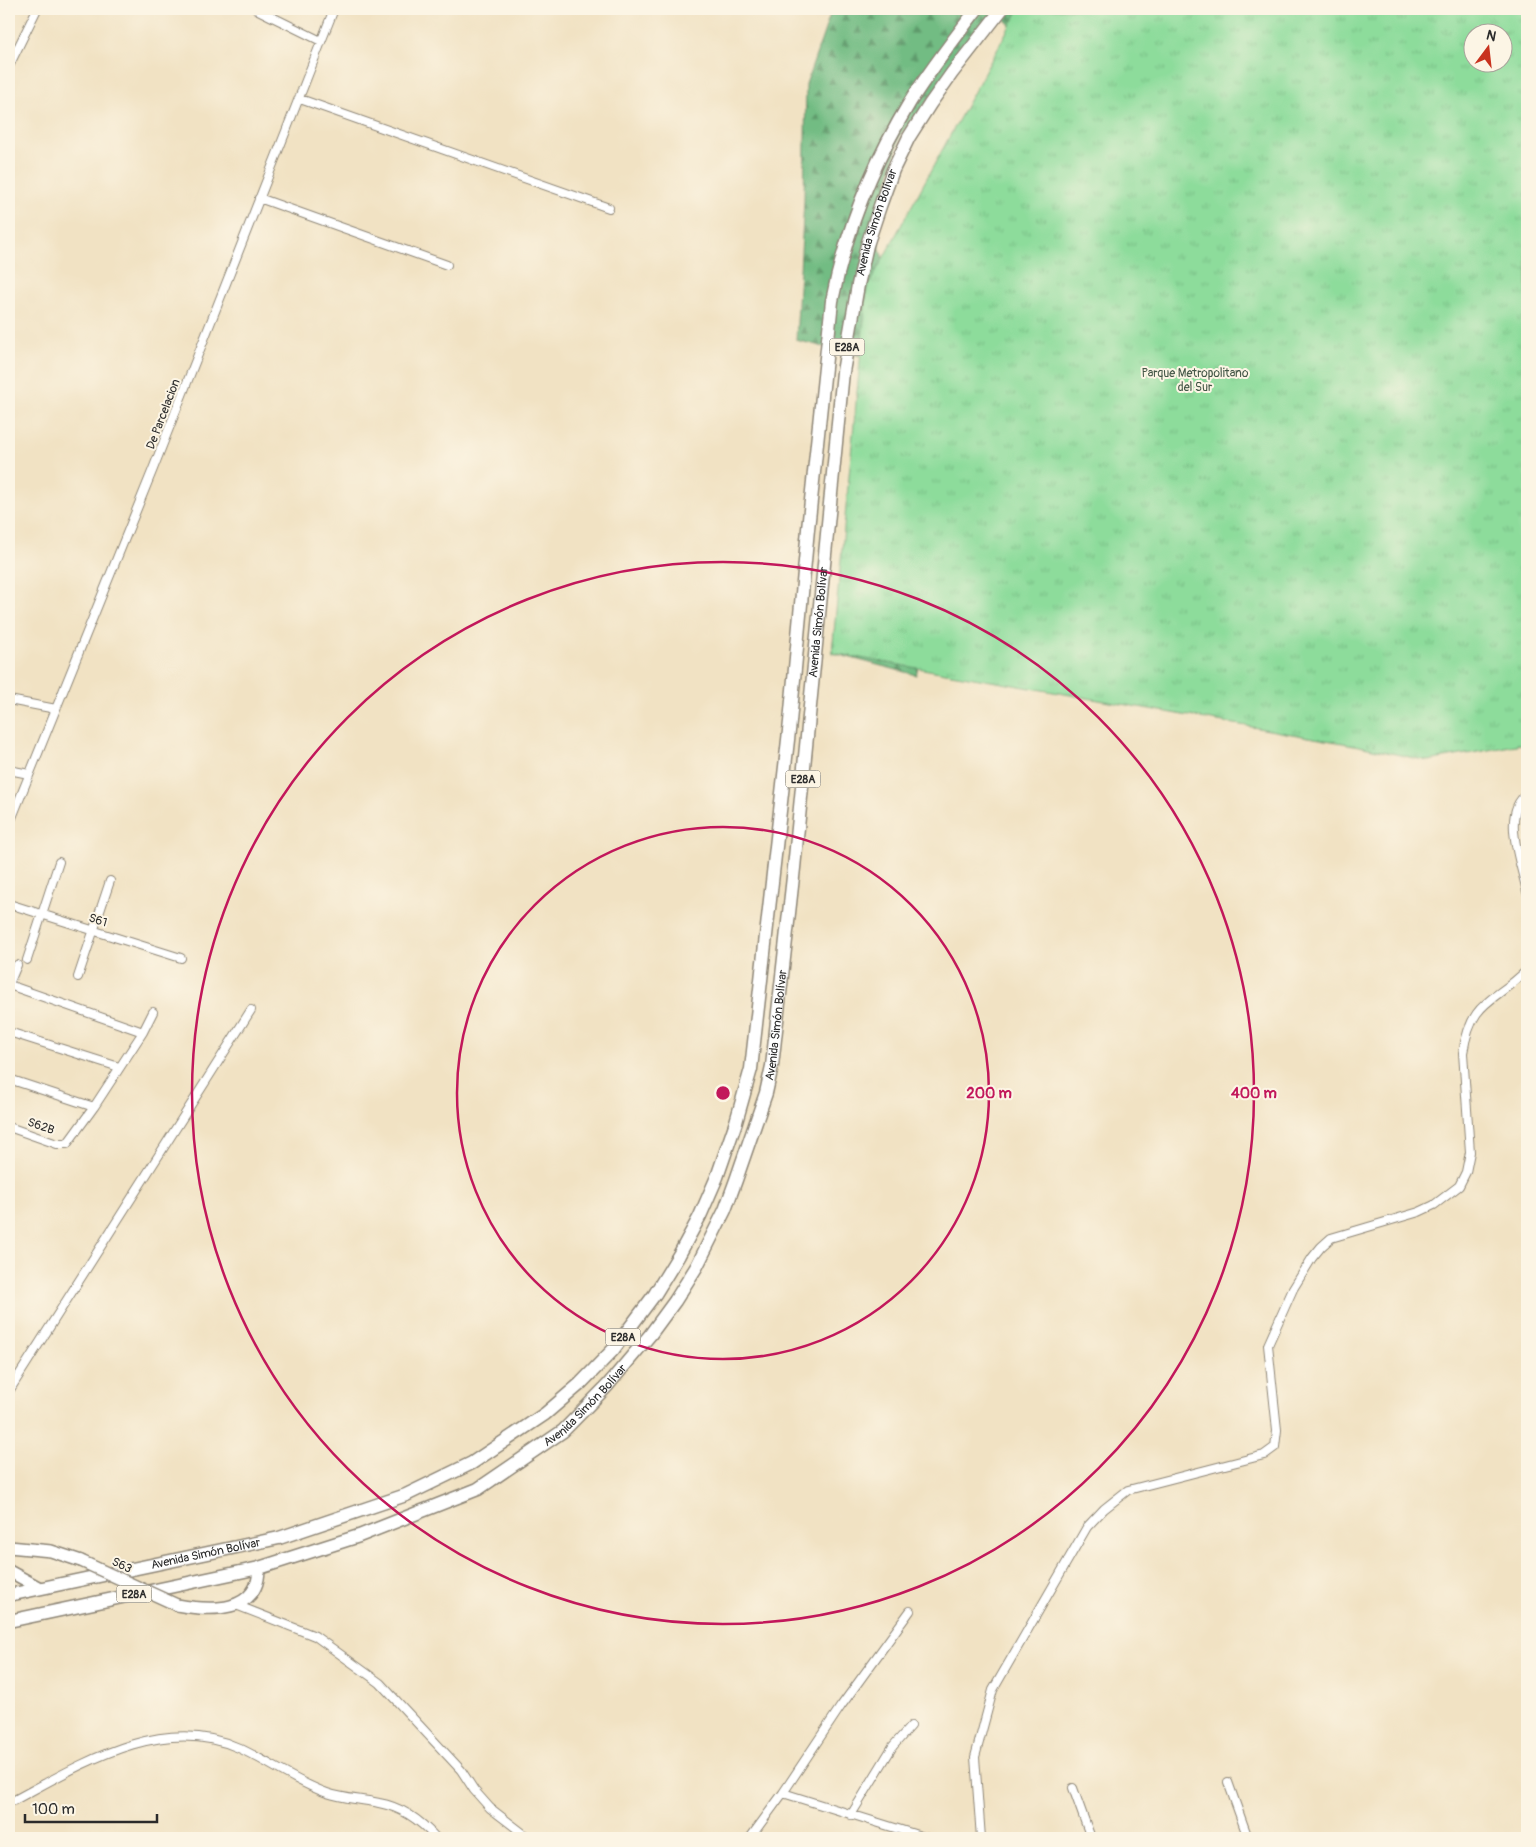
<svg xmlns="http://www.w3.org/2000/svg" width="1536" height="1847" viewBox="0 0 1536 1847" font-family="Pangolin,sans-serif">
<defs>
<pattern id="forest-firs" width="22" height="20" patternUnits="userSpaceOnUse" patternTransform="scale(1.25)"><rect width="22" height="20" fill="#72bc83"/><path d="M5 1l3.5 6h-7zM16 11l3.5 6h-7z" fill="#5e996b"/></pattern>
<pattern id="park-tufts" width="24" height="20" patternUnits="userSpaceOnUse" patternTransform="scale(1.25)"><rect width="24" height="20" fill="#8ddc9b"/><path d="M3 7l-1-3M5 7V3M7 7l1-3M15 17l-1-3M17 17v-4M19 17l1-3" fill="none" stroke="#7abd86"/></pattern>
</defs>
<rect width="100%" height="100%" fill="#fcf5e5"/>
<filter id="ink" filterUnits="userSpaceOnUse"><feTurbulence type="fractalNoise" baseFrequency=".02" numOctaves="2"/><feDisplacementMap in="SourceGraphic" scale="10" xChannelSelector="R" yChannelSelector="G"/><feConvolveMatrix kernelMatrix="1 2 1 2 8 2 1 2 1" color-interpolation-filters="sRGB"/></filter>
<filter id="wash" filterUnits="userSpaceOnUse"><feTurbulence type="fractalNoise" baseFrequency=".0096" numOctaves="4" result="noise"/><feDisplacementMap in="SourceGraphic" scale="20" xChannelSelector="R" yChannelSelector="G"/><feGaussianBlur stdDeviation="1.12" result="paint"/><feColorMatrix in="noise" values="0 0 0 0 0 0 0 0 0 0 0 0 0 0 0 0 0 1.4 0 .05"/><feComposite in="paint" operator="in"/></filter>
<g filter="url(#wash)">
<rect width="100%" height="100%" fill="#f1e2c3"/>
<path fill="url(#forest-firs)" stroke="#4e7457" d="M832 9H1062L1029 44 998 13 900 135 875 230 898 315 968 482 916 675 832 653 859 403 861 356 796 340 804 201 806 84Z"/>
<path fill="url(#park-tufts)" stroke="#5c8463" fill-rule="evenodd" d="M1019 9H1527V743L1428 761 1354 745 832 653 867 288ZM1474 32H1504V62H1474Z"/>
</g>
<g filter="url(#ink)">
<g fill="none" stroke-linecap="round" stroke-linejoin="round">
<g stroke="#8e8677" stroke-width="10">
<path id="minor" d="M256 9 321 41
M9 66 37 9
M300 99 609 208
M259 198 447 265
M9 700 56 709
M9 770 29 774
M1527 794C1500 813 1522 865 1527 892
M9 825 153 469 334 9
M9 904 181 958
M27 960 59 862
M78 977 110 881
M9 984 17 965
M9 985 143 1032
M9 1032 119 1067
M9 1079 94 1107
M9 1127 57 1144H67L94 1107 143 1032 153 1012
M9 1391 251 1010
M236 1605 315 1636 380 1683 461 1770 474 1790 490 1808 529 1838
M1228 1782 1248 1838
M1073 1788 1091 1838
M783 1793 927 1838
M9 1803C77 1767 160 1712 239 1748 269 1762 296 1782 327 1793 344 1799 361 1799 379 1803 402 1807 421 1821 436 1838
M851 1815 893 1746 911 1726
M750 1838 783 1793 841 1706 910 1611
M981 1838 975 1757 993 1690 1087 1527 1104 1509 1128 1490 1264 1455 1275 1447 1277 1430 1268 1345 1293 1289 1312 1258 1321 1247 1331 1238 1419 1212 1434 1205 1459 1186 1466 1172 1470 1152 1463 1053C1471 999 1494 1003 1527 970"/>
</g>
<g stroke="#8e8677" stroke-width="14">
<path id="secondary" d="M9 1547 51 1551 81 1561
M9 1571 40 1588
M177 1605C210 1611 259 1614 259 1568"/>
</g>
<g stroke="#8e8677" stroke-width="15">
<g id="trunk">
<path id="s1" d="M9 1595 279 1538 406 1495 472 1463 545 1414 580 1384 613 1350 655 1294 679 1255 700 1216 717 1177 736 1122 751 1069 790 722 808 529 832 301C846 230 873 163 910 102 930 70 954 39 977 9"/>
<path id="s2" d="M9 1621 259 1568 359 1536 478 1489 563 1431 607 1386 650 1335 675 1301 697 1266 725 1210 736 1180 766 1093 772 1066 794 868 843 372 858 285 867 245 880 206 893 170 909 137 930 104 952 73 1002 9"/>
</g>
</g>
<use href="#minor" stroke="#fff" stroke-width="8"/>
<use href="#secondary" stroke="#fff" stroke-width="11"/>
<use href="#trunk" stroke="#fff" stroke-width="12"/>
<g stroke="#8e8677" stroke-width="14" stroke-linecap="butt">
<path id="secondary-bridge" d="M81 1561 177 1605"/>
</g>
<use href="#secondary-bridge" stroke="#fff" stroke-width="11"/>
</g>
</g>
<g fill="none" stroke="#c2185b" stroke-width="2.5">
<circle cx="723" cy="1093" r="266"/>
<circle cx="723" cy="1093" r="531"/>
</g>
<g text-anchor="middle" stroke-width="4" stroke-linejoin="round" paint-order="stroke">
<g fill="#fcf5e5" stroke="#6a6863" stroke-width="1">
<rect x="829.5" y="338.5" width="35" height="17" rx="4"/>
<rect x="785.5" y="770.5" width="35" height="17" rx="4"/>
<rect x="605.5" y="1328.5" width="35" height="17" rx="4"/>
<rect x="116.5" y="1585.5" width="35" height="17" rx="4"/>
</g>
<g font-size="11" font-weight="bold" fill="#2b2b2b">
<text x="847" y="351">E28A</text>
<text x="803" y="783">E28A</text>
<text x="623" y="1341">E28A</text>
<text x="134" y="1598">E28A</text>
</g>
<g font-size="12" fill="#2b2b2b" stroke="#fcf5e5">
<text dy="4" stroke="none"><textPath href="#s2" startOffset="1870">Avenida Simón Bolívar</textPath></text>
<text transform="translate(163 414) rotate(-69)" y="4">De Parcelacion</text>
<text dy="4" stroke="none"><textPath href="#s2" startOffset="1465">Avenida Simón Bolívar</textPath></text>
<text transform="translate(98 920) rotate(17)" y="4">S61</text>
<text dy="4" stroke="none"><textPath href="#s2" startOffset="1060">Avenida Simón Bolívar</textPath></text>
<text transform="translate(41 1126) rotate(19)" y="4">S62B</text>
<text dy="4" stroke="none"><textPath href="#s2" startOffset="625">Avenida Simón Bolívar</textPath></text>
<text dy="4" stroke="none"><textPath href="#s1" startOffset="201">Avenida Simón Bolívar</textPath></text>
<text transform="translate(122 1565) rotate(25)" y="4">S63</text>
</g>
<g font-size="12" fill="#445747" stroke="#fcf5e5">
<text x="1195" y="377">Parque Metropolitano<tspan x="1195" dy="14">del Sur</tspan></text>
</g>
</g>
<circle cx="723" cy="1093" r="8" fill="#c2185b" stroke="#fcf5e5" stroke-width="2.5"/>
<g font-size="15" text-anchor="middle" font-weight="bold" fill="#c2185b" stroke="#fcf5e5" stroke-width="4" stroke-linejoin="round" paint-order="stroke">
<text x="989" y="1098">200 m</text>
<text x="1254" y="1098">400 m</text>
</g>
<rect width="1536" height="1847" fill="none" stroke="#fcf5e5" stroke-width="30"/>
<g transform="translate(1488 48) rotate(15)"><circle r="24" fill="#fcf5e5" stroke="#a8a49b"/>
<path d="M0-4L9 19L0 12L-9 19Z" fill="#c8321e"/>
<text y="-8" font-size="14" font-weight="bold" text-anchor="middle" fill="#2b2b2b">N</text>
</g>
<path d="M25 1814v8h132v-8" fill="none" stroke="#2b2b2b" stroke-width="2.5"/>
<text x="32" y="1814" font-size="15" fill="#2b2b2b" stroke="#fcf5e5" stroke-width="4" paint-order="stroke">100 m</text>
</svg>
